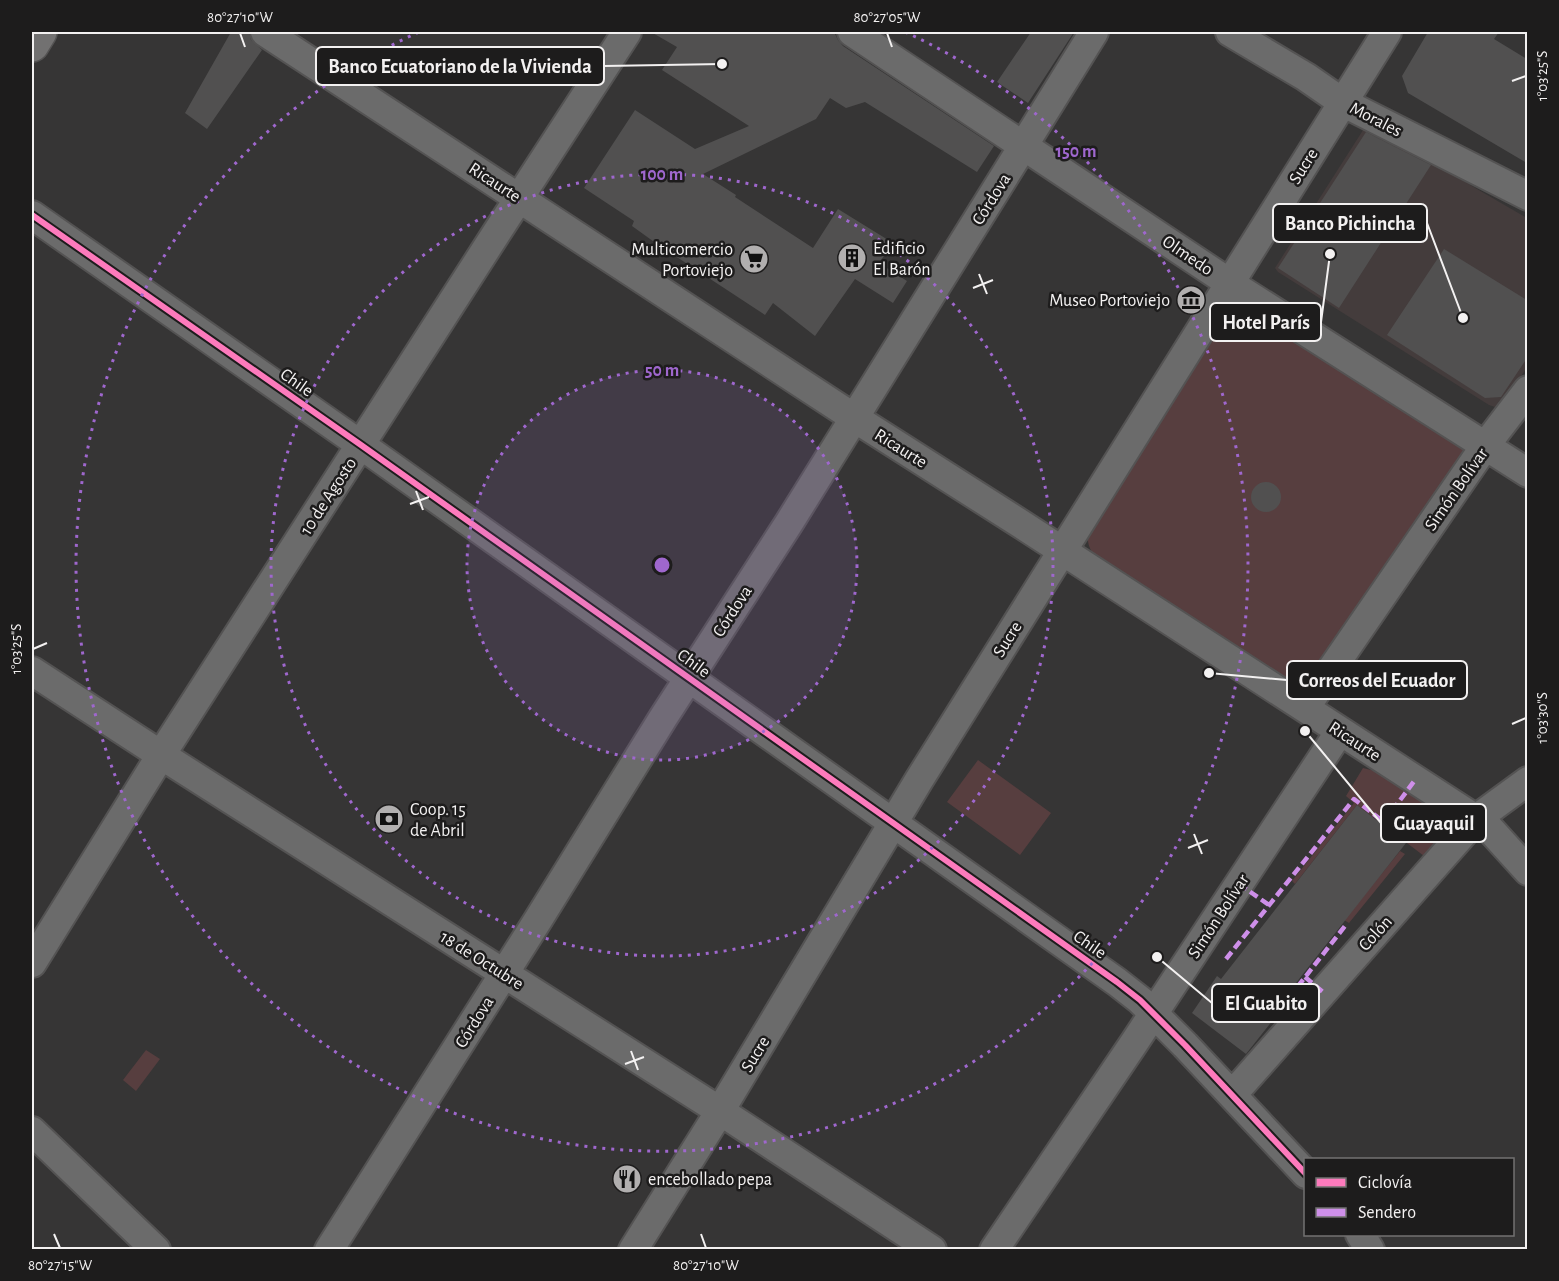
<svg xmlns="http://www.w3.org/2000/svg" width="1559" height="1281" viewBox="0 0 1559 1281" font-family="'Alegreya Sans',sans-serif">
<rect width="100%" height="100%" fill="#363535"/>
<path fill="#443c3c" d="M1365 127H1377L1477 189 1527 218V367L1505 402 1500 406 1495 407 1489 405 1278 272 1275 268Z"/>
<path fill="#573e3f" d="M1233 311H1246L1257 316 1463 448 1464 457 1431 510 1422 511 1356 607 1359 615 1304 687 1299 688 1096 557C1089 549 1087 543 1088 532L1223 317Z
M978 760 1051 813 1020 855 947 802Z
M1363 768 1375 771 1444 817 1448 825 1424 856 1357 805 1295 884 1292 881 1354 803 1346 796Z
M1400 851 1405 854 1349 923 1344 920Z
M146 1050 160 1059 136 1091 123 1080Z"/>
<path fill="#515050" d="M231 32H249L251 40 262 50 207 129 185 113Z
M651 32H834L838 40 843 46 994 146 977 172 865 102 846 108 830 98 816 119 703 174 736 195 735 197 813 248 838 209 893 243 879 263 907 281 893 303 855 279 815 336 773 303 765 315 657 244 632 226 634 221 584 188 635 110 695 149 749 126 662 70 677 47Z
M1031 32H1074L1028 103 997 82Z
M1428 32H1499L1494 39 1527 59V163L1408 93 1402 76Z
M1366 132 1431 165 1339 308 1278 268Z
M1444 249 1527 300V358L1501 397 1485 398 1387 335Z
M1251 497a15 15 0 1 1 30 0a15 15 0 1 1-30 0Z
M1357 805 1406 843 1270 1016 1273 1020 1246 1054 1192 1013 1217 976 1221 979Z"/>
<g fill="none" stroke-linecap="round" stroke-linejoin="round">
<g stroke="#545353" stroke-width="32">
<path id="minor" d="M265 32 853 417 1021 524 1476 819 1479 817 1528 871
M852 32 1231 284 1528 473
M1230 32 1306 77 1342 102 1528 196
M32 215 361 445 1117 982 1140 1000 1185 1045 1306 1174
M32 671 161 755 720 1111 932 1250
M1305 708 1485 446 1528 390
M32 963 161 755 499 229 627 32
M1232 1095 1476 819 1528 781
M32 1131 156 1250
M1360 1234 1370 1250
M329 1250 538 920 663 718 789 523 1094 32
M633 1250 720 1111 919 780 1387 32
M994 1250 1134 1043 1340 731"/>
</g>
<g stroke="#545353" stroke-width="36">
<path id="highway" d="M32 45 40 32"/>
</g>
<use href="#minor" stroke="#6b6b6b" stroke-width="28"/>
<use href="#highway" stroke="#727171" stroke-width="33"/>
<path stroke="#ce8fe9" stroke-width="4.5" stroke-dasharray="9 4.5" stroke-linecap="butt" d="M1239 884 1269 905
M1226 959 1354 799 1384 822 1415 780
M1305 977 1323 992
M1281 1008 1345 926"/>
<g stroke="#1d1c1c" stroke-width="10">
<path id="cycleway" d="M32 215 361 445 1117 982 1140 1000 1185 1045 1306 1174"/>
</g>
<use href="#cycleway" stroke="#fd7abc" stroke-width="6"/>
</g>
<path fill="none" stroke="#f3f1f1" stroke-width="2" d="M240 33 245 47M887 33 892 47M1512 81 1526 76M979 274 987 294M973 288 993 280M416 491 423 510M410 504 429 497M33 649 47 643M1512 724 1526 718M1194 834 1202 854M1188 848 1208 840M631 1051 638 1070M625 1064 644 1057M54 1234 60 1248M701 1234 706 1248"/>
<circle cx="662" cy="565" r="195" fill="#9f67ce" fill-opacity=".12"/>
<g fill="none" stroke="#9f67ce" stroke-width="3" stroke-dasharray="3 6">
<circle cx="662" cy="565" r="195"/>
<circle cx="662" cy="565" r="391"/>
<path d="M905 32A586 586 0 1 1 419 32"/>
</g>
<defs>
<g id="building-disc" transform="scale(1.5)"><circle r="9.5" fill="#b1afaf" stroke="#1d1c1c"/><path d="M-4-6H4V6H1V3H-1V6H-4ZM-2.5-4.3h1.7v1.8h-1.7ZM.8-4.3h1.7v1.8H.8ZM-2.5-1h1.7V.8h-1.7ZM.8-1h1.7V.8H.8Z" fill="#111"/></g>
<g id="supermarket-disc" transform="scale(1.5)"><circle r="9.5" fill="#b1afaf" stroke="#1d1c1c"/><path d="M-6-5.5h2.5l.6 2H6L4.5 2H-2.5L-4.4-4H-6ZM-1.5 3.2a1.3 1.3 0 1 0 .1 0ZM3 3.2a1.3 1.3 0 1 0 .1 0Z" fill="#111"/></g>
<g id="museum-disc" transform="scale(1.5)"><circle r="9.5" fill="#b1afaf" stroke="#1d1c1c"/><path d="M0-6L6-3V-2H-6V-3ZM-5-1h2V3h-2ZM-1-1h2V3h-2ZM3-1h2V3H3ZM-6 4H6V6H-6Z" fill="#111"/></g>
<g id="bank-disc" transform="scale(1.5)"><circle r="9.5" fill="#b1afaf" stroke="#1d1c1c"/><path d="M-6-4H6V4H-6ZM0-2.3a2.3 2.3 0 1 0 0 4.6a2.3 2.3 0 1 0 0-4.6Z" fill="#111"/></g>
<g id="restaurant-disc" transform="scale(1.5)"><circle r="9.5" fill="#b1afaf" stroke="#1d1c1c"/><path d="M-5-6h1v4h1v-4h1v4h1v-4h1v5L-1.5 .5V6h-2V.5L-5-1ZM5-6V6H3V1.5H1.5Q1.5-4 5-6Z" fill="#111"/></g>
</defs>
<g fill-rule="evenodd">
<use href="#building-disc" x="852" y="258"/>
<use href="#supermarket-disc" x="754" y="259"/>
<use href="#museum-disc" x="1191" y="300"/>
<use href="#bank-disc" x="389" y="819"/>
<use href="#restaurant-disc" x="627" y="1179"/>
</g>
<g text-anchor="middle" stroke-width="5" stroke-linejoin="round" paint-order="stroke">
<g font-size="18" fill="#f3f1f1" stroke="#1d1c1c">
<text transform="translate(1376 119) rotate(27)" y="6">Morales</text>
<text transform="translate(1303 166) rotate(-58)" y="6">Sucre</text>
<text transform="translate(495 182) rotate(33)" y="6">Ricaurte</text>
<text transform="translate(991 199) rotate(-58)" y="6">Córdova</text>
<text transform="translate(1188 255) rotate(34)" y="6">Olmedo</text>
<text transform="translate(297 382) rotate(35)" y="6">Chile</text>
<text transform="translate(901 448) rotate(32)" y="6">Ricaurte</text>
<text transform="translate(1456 489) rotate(-55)" y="6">Simón Bolívar</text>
<text transform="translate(328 496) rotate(-57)" y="6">10 de Agosto</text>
<text transform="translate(732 611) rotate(-57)" y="6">Córdova</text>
<text transform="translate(1007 639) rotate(-58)" y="6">Sucre</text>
<text transform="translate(694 663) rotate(36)" y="6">Chile</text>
<text transform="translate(1355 741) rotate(33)" y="6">Ricaurte</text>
<text transform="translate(1218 916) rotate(-57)" y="6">Simón Bolívar</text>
<text transform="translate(1375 933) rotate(-48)" y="6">Colón</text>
<text transform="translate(1090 944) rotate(35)" y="6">Chile</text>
<text transform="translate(482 960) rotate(32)" y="6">18 de Octubre</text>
<text transform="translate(474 1022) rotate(-58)" y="6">Córdova</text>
<text transform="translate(755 1054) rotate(-59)" y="6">Sucre</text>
</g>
<g font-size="18" fill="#f3f1f1" stroke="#1d1c1c" text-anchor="start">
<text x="873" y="254">Edificio<tspan x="873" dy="21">El Barón</tspan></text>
<text x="733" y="255" text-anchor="end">Multicomercio<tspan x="733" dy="21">Portoviejo</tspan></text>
<text x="1170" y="306" text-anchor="end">Museo Portoviejo</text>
<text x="410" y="815">Coop. 15<tspan x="410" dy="21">de Abril</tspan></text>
<text x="648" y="1185">encebollado pepa</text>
</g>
</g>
<circle cx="662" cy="565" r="9" fill="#9f67ce" stroke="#1d1c1c" stroke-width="3"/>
<g font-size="18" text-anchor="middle" font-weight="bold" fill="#9f67ce" stroke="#1d1c1c" stroke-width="5" stroke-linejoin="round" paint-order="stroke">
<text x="1076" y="157">150 m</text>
<text x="662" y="180">100 m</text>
<text x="662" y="376">50 m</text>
</g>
<path fill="none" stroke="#f3f1f1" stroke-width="2" d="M722 64L604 66M1463 318L1427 223M1330 254L1321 322M1209 673L1287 680M1305 731L1381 823M1157 957L1212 1003"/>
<g fill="#f3f1f1" stroke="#1d1c1c" stroke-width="2">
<circle cx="722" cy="64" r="6"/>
<circle cx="1463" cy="318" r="6"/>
<circle cx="1330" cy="254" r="6"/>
<circle cx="1209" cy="673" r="6"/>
<circle cx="1305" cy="731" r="6"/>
<circle cx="1157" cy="957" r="6"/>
</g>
<g fill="#1d1c1c" stroke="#f3f1f1" stroke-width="2">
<rect x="316" y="47" width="288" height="38" rx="6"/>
<rect x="1273" y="204" width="154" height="38" rx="6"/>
<rect x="1210" y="303" width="111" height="38" rx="6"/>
<rect x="1287" y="661" width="180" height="38" rx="6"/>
<rect x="1381" y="804" width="105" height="38" rx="6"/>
<rect x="1212" y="984" width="107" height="38" rx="6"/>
</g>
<g font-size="20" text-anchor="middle" font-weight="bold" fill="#f3f1f1">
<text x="460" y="73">Banco Ecuatoriano de la Vivienda</text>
<text x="1350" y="230">Banco Pichincha</text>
<text x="1266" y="329">Hotel París</text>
<text x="1377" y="687">Correos del Ecuador</text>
<text x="1434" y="830">Guayaquil</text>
<text x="1266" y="1010">El Guabito</text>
</g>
<rect width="1559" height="1281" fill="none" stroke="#1d1c1c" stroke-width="66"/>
<rect x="1304" y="1158" width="210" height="78" fill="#1d1c1c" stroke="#737171" stroke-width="1.5"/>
<rect x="1316" y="1178" width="30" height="9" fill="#fd7abc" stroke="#737171" stroke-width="1.5"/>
<text x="1358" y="1188" font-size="18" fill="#f3f1f1">Ciclovía</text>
<rect x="1316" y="1208" width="30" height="9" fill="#ce8fe9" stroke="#737171" stroke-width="1.5"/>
<text x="1358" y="1218" font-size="18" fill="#f3f1f1">Sendero</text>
<rect x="33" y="33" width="1493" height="1215" fill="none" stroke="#f3f1f1" stroke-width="2"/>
<g font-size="15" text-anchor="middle" fill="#f3f1f1">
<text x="240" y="22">80°27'10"W</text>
<text x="887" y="22">80°27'05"W</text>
<text transform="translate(1542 76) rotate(-90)" y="5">1°03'25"S</text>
<text transform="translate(16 649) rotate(-90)" y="5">1°03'25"S</text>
<text transform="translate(1542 718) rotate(-90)" y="5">1°03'30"S</text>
<text x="60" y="1270">80°27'15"W</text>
<text x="706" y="1270">80°27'10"W</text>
</g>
</svg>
